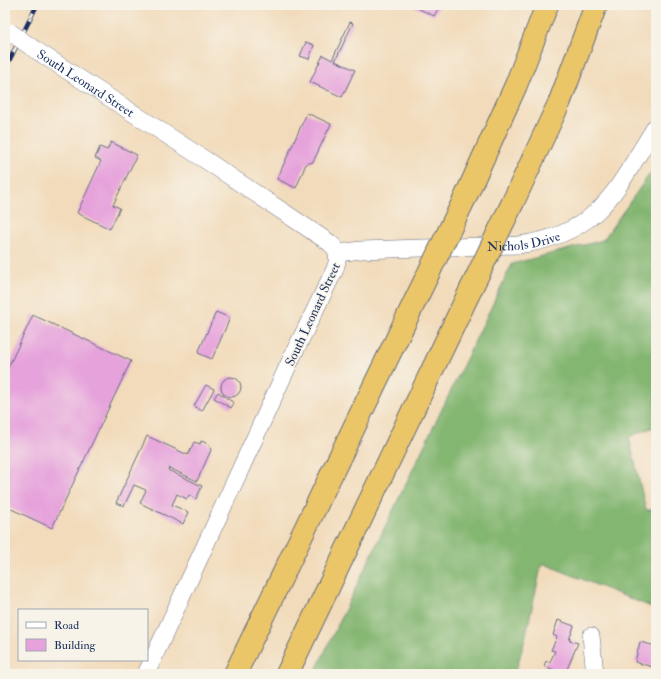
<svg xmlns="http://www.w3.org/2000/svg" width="661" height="679" viewBox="0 0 661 679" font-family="'IM FELL Double Pica',serif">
<rect width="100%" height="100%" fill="#f7f3e8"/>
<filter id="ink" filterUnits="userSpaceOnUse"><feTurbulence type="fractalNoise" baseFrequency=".025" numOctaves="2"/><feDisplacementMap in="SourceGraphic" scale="8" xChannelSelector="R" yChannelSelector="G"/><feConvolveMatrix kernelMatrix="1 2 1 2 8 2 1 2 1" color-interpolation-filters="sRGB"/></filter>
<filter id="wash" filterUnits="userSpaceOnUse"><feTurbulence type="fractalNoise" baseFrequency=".012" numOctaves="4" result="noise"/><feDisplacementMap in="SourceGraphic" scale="16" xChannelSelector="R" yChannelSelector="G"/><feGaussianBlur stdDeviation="0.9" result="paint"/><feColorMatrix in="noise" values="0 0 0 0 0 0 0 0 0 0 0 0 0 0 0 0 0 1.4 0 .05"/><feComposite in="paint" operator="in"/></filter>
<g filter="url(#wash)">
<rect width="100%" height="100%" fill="#f2dbbb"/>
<path fill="#83b671" stroke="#4f7268" d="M656 165V426L629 437 646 510H656V609L542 563 525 639 515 674H314L512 264 603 240Z"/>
<g id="blocks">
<path fill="#e6a3db" d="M411 5H440L434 16Z
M350 22 353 23 335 61 355 70 342 97 310 82 323 55 332 60Z
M306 42 314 45 309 59 300 56Z
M307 113 331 124 313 162 306 164 296 188 277 179Z
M111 142 137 155 113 205 120 208 110 229 77 213 101 161 95 158 100 147 107 150Z
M216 312 230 318 212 359 198 353Z
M33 315 131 361 52 528 7 507 5 510V374Z
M221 387a10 10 0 1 1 20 0a10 10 0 1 1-20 0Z
M206 385 214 389 202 411 194 406Z
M218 392 234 403 231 408 214 398Z
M147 436 188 455 194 442 200 444 201 441 209 444 211 450 197 481 169 468 168 470 202 486 196 499 189 495 187 499 177 494 172 505 188 512 183 524 140 503 146 490 134 485 124 506 116 503Z
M558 620 574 626 569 640 578 643 565 674 544 666 546 661 550 662 555 651 551 650 557 637 553 635Z
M640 642 656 646V668L635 662Z"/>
</g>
</g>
<g filter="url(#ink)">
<use href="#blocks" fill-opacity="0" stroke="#666b7f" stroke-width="1"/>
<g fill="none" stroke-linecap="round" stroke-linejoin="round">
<g stroke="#666b7f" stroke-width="18">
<g id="minor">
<path id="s1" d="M34 49 204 159 330 243C339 250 339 258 335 269L293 355 146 674"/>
<path id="s2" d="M338 253 361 250 518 245C601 234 616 189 656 126"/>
<path d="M591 636 595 674"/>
</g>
</g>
<g stroke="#666b7f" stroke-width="24">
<path id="highway" d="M465 198 516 85 547 5
M513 202 560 101 596 5
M235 674 416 299
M287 674 470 291"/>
</g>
<use href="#minor" stroke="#fff" stroke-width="17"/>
<use href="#highway" stroke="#ebc669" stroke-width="22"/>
<g stroke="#1b2f5e" stroke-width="4.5">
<path id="rail" d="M5 49 7 45
M5 69 37 5"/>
</g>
<use href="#rail" stroke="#f7f3e8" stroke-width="3" stroke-dasharray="9" stroke-linecap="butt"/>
<g stroke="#666b7f" stroke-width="18" stroke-linecap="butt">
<path id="minor-bridge" d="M10 32 34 49"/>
</g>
<g stroke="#666b7f" stroke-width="24" stroke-linecap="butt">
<path id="highway-bridge" d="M470 291 513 202
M416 299 465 198"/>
</g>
<use href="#minor-bridge" stroke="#fff" stroke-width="17"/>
<use href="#highway-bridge" stroke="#ebc669" stroke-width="22"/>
</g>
</g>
<g text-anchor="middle" stroke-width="3" stroke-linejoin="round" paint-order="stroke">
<g font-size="13" fill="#1b2f5e" stroke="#f7f3e8">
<text dy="5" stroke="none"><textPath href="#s1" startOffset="62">South Leonard Street</textPath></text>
<text dy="5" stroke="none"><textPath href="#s2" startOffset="186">Nichols Drive</textPath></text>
<text transform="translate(312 314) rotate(-65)" y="5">South Leonard Street</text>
</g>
</g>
<rect width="661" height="679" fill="none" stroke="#f7f3e8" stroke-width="20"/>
<rect x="18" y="609" width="130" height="52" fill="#f7f3e8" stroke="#9fa5b1"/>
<rect x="26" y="622" width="20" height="6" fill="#ffffff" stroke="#9fa5b1"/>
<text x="54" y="629" font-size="12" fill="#1b2f5e">Road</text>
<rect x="26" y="639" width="20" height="12" fill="#e6a3db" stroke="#9fa5b1"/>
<text x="54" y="649" font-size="12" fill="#1b2f5e">Building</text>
</svg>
